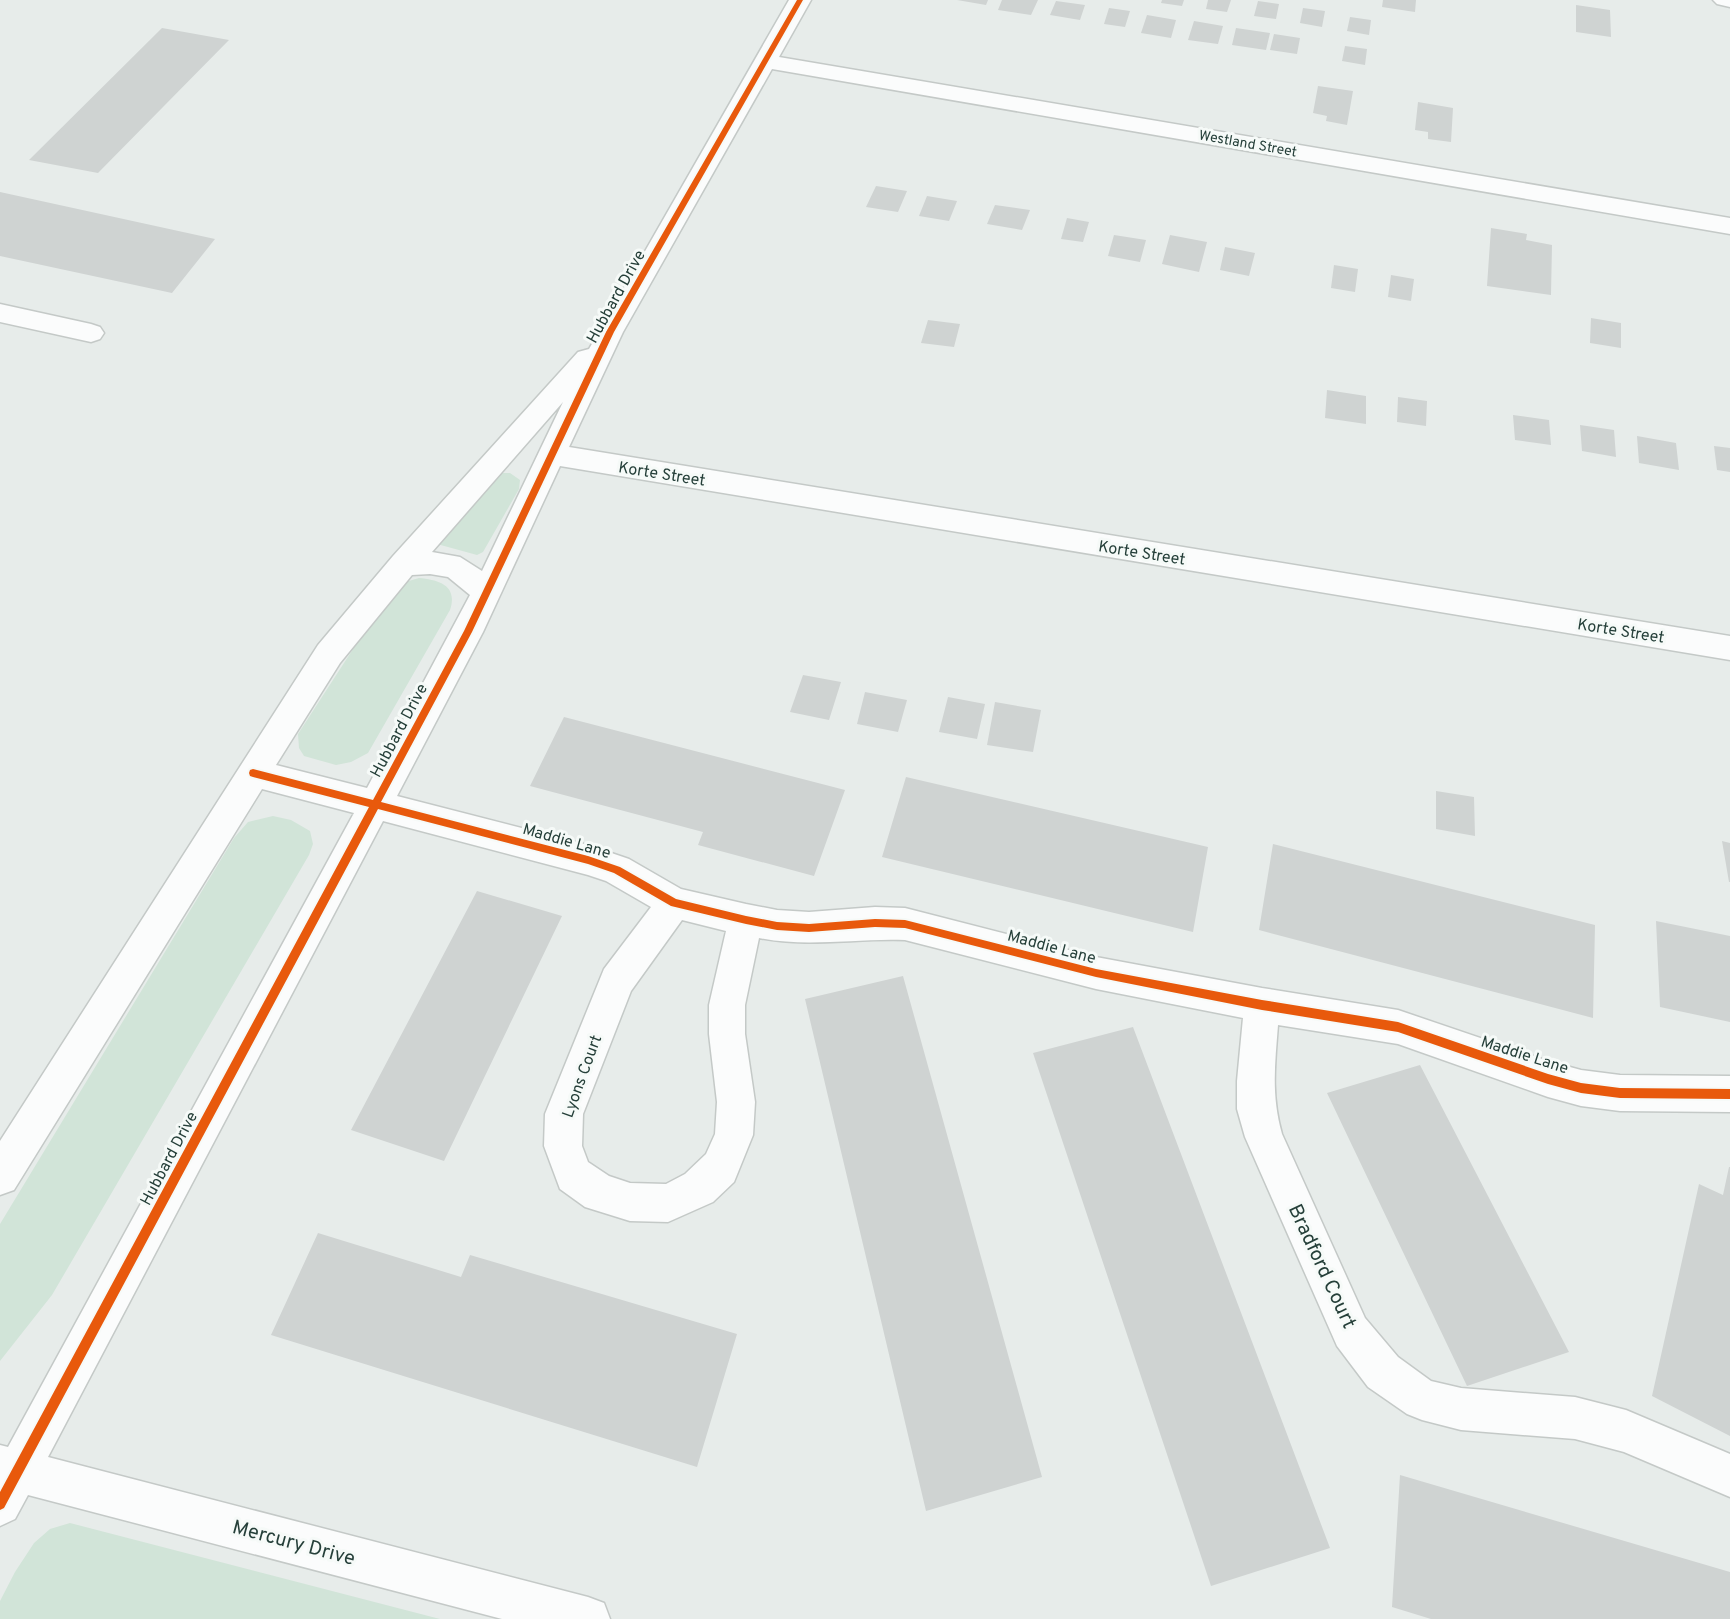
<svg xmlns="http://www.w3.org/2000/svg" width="1730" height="1619" viewBox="0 0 1730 1619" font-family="Overpass,sans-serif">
<rect width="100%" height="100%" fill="#e7ecea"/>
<path fill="#d1e4d8" d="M503 473H510L520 480 519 489 483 552 477 555 437 544 495 475Z
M419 578C440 580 458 586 450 610L368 753 351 762 336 765 304 756 299 748 298 734 390 592 402 583Z
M273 816 291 820 310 831 313 844 309 855 52 1295 0 1361V1224L234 838 248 822Z
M70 1523 440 1619H0V1601L15 1572 34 1543 50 1529Z"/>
<path fill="#cfd3d2" d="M957 0H988L986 5Z
M1002 0H1038L1031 15 998 10Z
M1162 0H1184L1182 6 1161 3Z
M1208 0H1231L1227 12 1206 9Z
M1383 0H1416L1415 12 1382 7Z
M1056 1 1085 5 1080 20 1050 15Z
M1258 1 1279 4 1276 19 1254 16Z
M1576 5 1610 10 1611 37 1576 32Z
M1109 8 1130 11 1125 27 1104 24Z
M1303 8 1325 11 1322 27 1300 23Z
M1147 15 1176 20 1171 38 1141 33Z
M1350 17 1371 20 1369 35 1347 31Z
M1194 21 1223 26 1218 44 1188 40Z
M162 28 229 40 98 173 29 160Z
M1236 28 1270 33 1266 50 1232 45Z
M1274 34 1300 38 1297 54 1270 50Z
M1345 46 1367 49 1365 65 1342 61Z
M1318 86 1353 91 1347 125 1326 121 1327 116 1313 113Z
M1418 102 1453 108 1451 142 1428 139V132L1415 130Z
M876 186 907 191 898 212 866 207Z
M0 192 215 239 172 293 0 256Z
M927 196 957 201 949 221 919 216Z
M995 205 1030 210 1022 230 987 224Z
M1067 218 1089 222 1083 242 1061 239Z
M1491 228 1527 234 1526 240 1552 245 1551 295 1487 286Z
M1114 235 1146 240 1140 262 1108 256Z
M1170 235 1207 242 1199 272 1162 264Z
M1225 247 1255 253 1249 276 1220 270Z
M1334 265 1358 269 1355 292 1331 288Z
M1391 275 1414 279 1411 301 1388 297Z
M1591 318 1621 323V348L1590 343Z
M928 320 960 324 954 347 921 343Z
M1327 390 1366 396V424L1325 418Z
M1398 397 1427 401 1426 426 1397 422Z
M1513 415 1549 420 1551 445 1515 440Z
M1580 425 1614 430 1616 457 1582 451Z
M1637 436 1676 443 1679 470 1639 463Z
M1714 446 1730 448V472L1717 470Z
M803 675 841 682 829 720 790 712Z
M865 692 907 700 898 732 857 724Z
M948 697 985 704 977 739 939 732Z
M995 702 1041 710 1033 752 987 745Z
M564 717 845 790 814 876 698 845 703 832 530 786Z
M906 777 1208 847 1193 932 882 857Z
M1436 791 1474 797 1475 836 1436 829Z
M1722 841 1730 843V882H1729Z
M1273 844 1595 925 1593 1018 1259 930Z
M477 891 562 916 444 1161 351 1130Z
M1656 921 1730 936V1022L1660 1007Z
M903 976 1042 1477 926 1511 805 999Z
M1133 1027 1330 1548 1211 1586 1033 1053Z
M1420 1065 1569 1352 1467 1386 1327 1093Z
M1729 1167H1730V1436L1652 1396 1699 1184 1723 1195Z
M318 1233 461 1277 470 1255 737 1334 697 1467 271 1335Z
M1400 1475 1730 1572V1619H1431L1392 1607Z"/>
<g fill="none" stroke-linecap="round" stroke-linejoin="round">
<g stroke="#c4c9c7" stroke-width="3">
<path id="minor" d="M789 0H811L779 57 1730 218V234L772 69 623 332 569 447 1730 636V660L560 466 483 632 397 796 588 845 629 859 681 889 746 904 777 910 809 912 875 907 905 908 1096 957 1262 988 1398 1010 1548 1061 1581 1070 1620 1075 1730 1076V1112L1620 1111 1581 1106 1548 1097 1398 1044 1278 1025C1275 1064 1271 1095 1282 1134L1365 1318 1398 1357 1431 1381 1461 1388 1575 1397 1626 1410 1730 1454V1497L1624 1452 1575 1439 1461 1430 1422 1420 1407 1414 1368 1387 1337 1346 1245 1137 1237 1109V1081L1243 1018 1096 989 905 940C856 938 808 948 759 938L745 1005V1034L755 1102 753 1135 734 1182 713 1202 668 1222 630 1221 585 1207 560 1189 544 1146 545 1114 604 969 651 907 606 881 588 875 383 821 48 1457 588 1597 604 1603 610 1619H502L28 1495 15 1519 0 1526V1445L8 1447 354 813 262 789 14 1190 0 1195V1141L318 645 393 556 578 352 589 349ZM563 402 482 571 460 557 432 552ZM430 574 448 577 470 595 367 788 276 765 340 663 412 575ZM682 920 726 931 709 1005V1034L717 1102 715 1134 706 1154 685 1174 666 1184 630 1183 609 1176 588 1162 582 1146 583 1114 631 991Z
M1713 0H1730V7L1717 4Z
M0 304 91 324 100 327 104 333 100 339 91 342 0 322Z"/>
</g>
<use href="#minor" fill="#fbfcfc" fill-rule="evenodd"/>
<g stroke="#f6faf8" stroke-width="4">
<path id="cycleway" d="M797 0H803L614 332 472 632 381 802 588 856 620 867 676 899 746 916 777 922 809 924 875 919 905 920 1096 969 1262 1000 1398 1022 1548 1074 1581 1083 1620 1088 1730 1089V1099L1620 1098 1581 1093 1548 1084 1398 1032 1262 1010 1096 977 905 928 875 927 809 932 777 930 746 924 671 906 614 873 588 864 378 809 4 1508 0 1510V1492L369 807 253 777 250 776 249 773 250 770 253 769 373 800 464 631 606 332Z"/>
</g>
<use href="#cycleway" fill="#e8590c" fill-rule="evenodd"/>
</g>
<g text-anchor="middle" stroke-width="6" stroke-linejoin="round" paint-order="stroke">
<g font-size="14" fill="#253f39" stroke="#f6faf8">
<text transform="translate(1248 143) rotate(10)" y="5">Westland Street</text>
</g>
<g font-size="16" fill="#253f39" stroke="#f6faf8">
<text transform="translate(615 296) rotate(-61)" y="6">Hubbard Drive</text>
<text transform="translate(662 473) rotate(9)" y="6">Korte Street</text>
<text transform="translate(1142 552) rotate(9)" y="6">Korte Street</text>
<text transform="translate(1621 630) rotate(9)" y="6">Korte Street</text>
<text transform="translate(398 730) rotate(-62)" y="6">Hubbard Drive</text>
<text transform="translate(567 840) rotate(16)" y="6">Maddie Lane</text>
<text transform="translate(1052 946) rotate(15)" y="6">Maddie Lane</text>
<text transform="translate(1525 1054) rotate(18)" y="6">Maddie Lane</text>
<text transform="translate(581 1076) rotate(-70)" y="6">Lyons Court</text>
<text transform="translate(168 1158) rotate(-62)" y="6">Hubbard Drive</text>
</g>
<g font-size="20" fill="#253f39" stroke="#f6faf8">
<text transform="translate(1323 1266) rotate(65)" y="7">Bradford Court</text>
<text transform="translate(294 1542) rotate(15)" y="7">Mercury Drive</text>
</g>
</g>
</svg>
